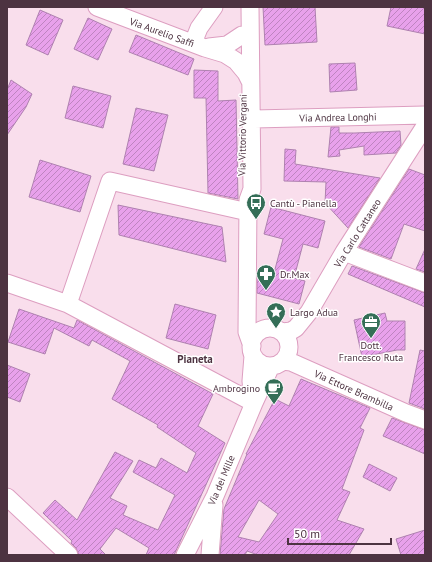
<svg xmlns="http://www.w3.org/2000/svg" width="432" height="562" viewBox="0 0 432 562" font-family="'PT Sans',sans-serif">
<defs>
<pattern id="building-hatch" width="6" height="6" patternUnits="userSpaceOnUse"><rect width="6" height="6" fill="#e8a1eb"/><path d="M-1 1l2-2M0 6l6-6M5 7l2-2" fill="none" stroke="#be84c0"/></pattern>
</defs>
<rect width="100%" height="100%" fill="#f9deec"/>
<path fill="url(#building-hatch)" stroke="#af81b0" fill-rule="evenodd" d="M263 7H315L317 42 265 45Z
M391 7H425V34L387 26Z
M40 10 63 20 48 55 26 45Z
M88 18 112 29 98 60 74 49Z
M136 35 194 59 188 75 129 52Z
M355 63 357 90 330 92 329 64Z
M194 70 218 71V101L236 100 238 199 208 193 206 98H194Z
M11 80 32 94 26 107 7 135V90Z
M73 86 111 96 103 128 65 118Z
M136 108 168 115 154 171 123 164Z
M331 127H339V133H355L400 131 401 145 396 153 364 155V146L339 150 340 156 328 157Z
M285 149 296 150 295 164 380 178 348 228 325 203 326 182 284 181Z
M40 160 91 176 80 212 29 197Z
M409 169 425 175V231L404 224 391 259 359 247Z
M118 205 222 227 226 262 119 235Z
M271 207 325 221 318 248 303 244 294 278 305 281 299 304 257 293V275L259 268 274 273 283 239 264 234Z
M425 249V272L416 269Z
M352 266 425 293V307L348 274Z
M175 304 216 315 208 349 166 338Z
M19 309 74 328 77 320 213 394 198 426 225 443 174 555H146L149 548 116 528 100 549 106 555H79L76 548 71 543 72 541 43 513 55 500 77 520 115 452 133 461 110 498 127 506 123 515 158 530 175 495 133 472 139 460 156 468 161 458 187 473 196 453 157 427 158 425 112 399 130 361 92 340 89 346 54 328 45 354 8 342Z
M385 313 387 321H405V350H397L362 357 354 320Z
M420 350 425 351V409L409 403Z
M7 365 30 374 20 402 7 397Z
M301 379 370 408 360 428 364 430 342 489 350 492 337 520 364 529 349 555H258L247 551 245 555H220L224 509 247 454H246L275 399 289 406ZM259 500 278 514 259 542 238 537Z
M392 418 425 430V454L383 436Z
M369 464 397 478 390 491 363 477Z
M425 530V555H401L396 539Z"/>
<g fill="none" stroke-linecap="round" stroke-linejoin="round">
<g stroke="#dd9ec0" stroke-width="19">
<path id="minor" d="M97 7 205 48 225 54 236 61 246 73 250 81
M250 7 252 189 248 200 247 332 252 346
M193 43 199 28 214 7
M209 47 227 45 242 35
M251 119 425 115
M344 252 425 283
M7 283 68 304 254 403
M68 304 110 181 248 212
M251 347a19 19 0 1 1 38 0a19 19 0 1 1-38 0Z
M283 332 291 331 296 328 309 312 344 252 425 126
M283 361 291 362 406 413 425 420
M253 401 251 381 253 356
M7 497 69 555
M185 555 215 496 254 403 271 366
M210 555 214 505"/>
</g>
<use href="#minor" stroke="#fff" stroke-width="17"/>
</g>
<defs>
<g id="bus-pin" transform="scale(1)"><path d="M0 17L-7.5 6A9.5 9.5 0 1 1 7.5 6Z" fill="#346e57" stroke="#fff"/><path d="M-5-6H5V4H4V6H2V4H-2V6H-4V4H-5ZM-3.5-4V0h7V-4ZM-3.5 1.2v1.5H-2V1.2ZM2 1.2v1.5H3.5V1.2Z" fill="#fff"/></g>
<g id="pharmacy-pin" transform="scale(1)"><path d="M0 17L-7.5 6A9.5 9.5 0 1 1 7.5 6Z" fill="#346e57" stroke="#fff"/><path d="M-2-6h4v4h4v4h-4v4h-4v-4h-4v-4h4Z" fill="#fff"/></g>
<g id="sight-pin" transform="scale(1)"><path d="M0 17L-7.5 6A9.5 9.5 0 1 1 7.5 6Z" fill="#346e57" stroke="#fff"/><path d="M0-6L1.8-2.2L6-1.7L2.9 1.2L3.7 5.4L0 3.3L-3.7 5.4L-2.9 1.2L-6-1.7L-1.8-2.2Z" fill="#fff"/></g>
<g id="office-pin" transform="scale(1)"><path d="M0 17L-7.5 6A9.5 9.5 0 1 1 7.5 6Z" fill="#346e57" stroke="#fff"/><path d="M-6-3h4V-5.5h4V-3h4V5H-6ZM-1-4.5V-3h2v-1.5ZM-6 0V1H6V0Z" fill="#fff"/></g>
<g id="cafe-pin" transform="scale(1)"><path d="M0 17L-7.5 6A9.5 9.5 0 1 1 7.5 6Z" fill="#346e57" stroke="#fff"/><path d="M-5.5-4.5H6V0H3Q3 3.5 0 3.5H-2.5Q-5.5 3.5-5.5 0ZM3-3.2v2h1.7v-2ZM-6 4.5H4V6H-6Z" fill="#fff"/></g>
</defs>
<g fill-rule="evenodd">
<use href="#bus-pin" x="256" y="203"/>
<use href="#pharmacy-pin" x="266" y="274"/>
<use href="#sight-pin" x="276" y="312"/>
<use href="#office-pin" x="371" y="322"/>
<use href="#cafe-pin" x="274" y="388"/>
</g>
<g text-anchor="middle" stroke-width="3" stroke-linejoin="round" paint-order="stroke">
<g font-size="10" fill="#4d3341" stroke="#fff">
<text transform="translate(162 32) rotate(20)" y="4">Via Aurelio Saffi</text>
<text transform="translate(338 117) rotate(-1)" y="4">Via Andrea Longhi</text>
<text transform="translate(242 135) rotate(-89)" y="4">Via Vittorio Vergani</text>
<text transform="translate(357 233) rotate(-58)" y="4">Via Carlo Cattaneo</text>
<text transform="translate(354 390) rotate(24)" y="4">Via Ettore Brambilla</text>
<text transform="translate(221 480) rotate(-67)" y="4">Via dei Mille</text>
</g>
<g font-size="10" fill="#4d3341" stroke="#fff" text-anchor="start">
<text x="270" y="207">Cantù - Pianella</text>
<text x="280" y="278">Dr.Max</text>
<text x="290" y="316">Largo Adua</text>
<text x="371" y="349" text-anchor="middle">Dott.<tspan x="371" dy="12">Francesco Ruta</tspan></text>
<text x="260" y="392" text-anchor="end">Ambrogino</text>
</g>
<g font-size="11" font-weight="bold" fill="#4d3341" stroke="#fff">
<text x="195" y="363">Pianeta</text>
</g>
</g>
<rect width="432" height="562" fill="none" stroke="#4d3341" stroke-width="16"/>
<path d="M288 538v6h103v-6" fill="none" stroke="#4d3341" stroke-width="2"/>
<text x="294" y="538" font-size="12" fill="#4d3341" stroke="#ffffff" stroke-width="3" paint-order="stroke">50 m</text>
</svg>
